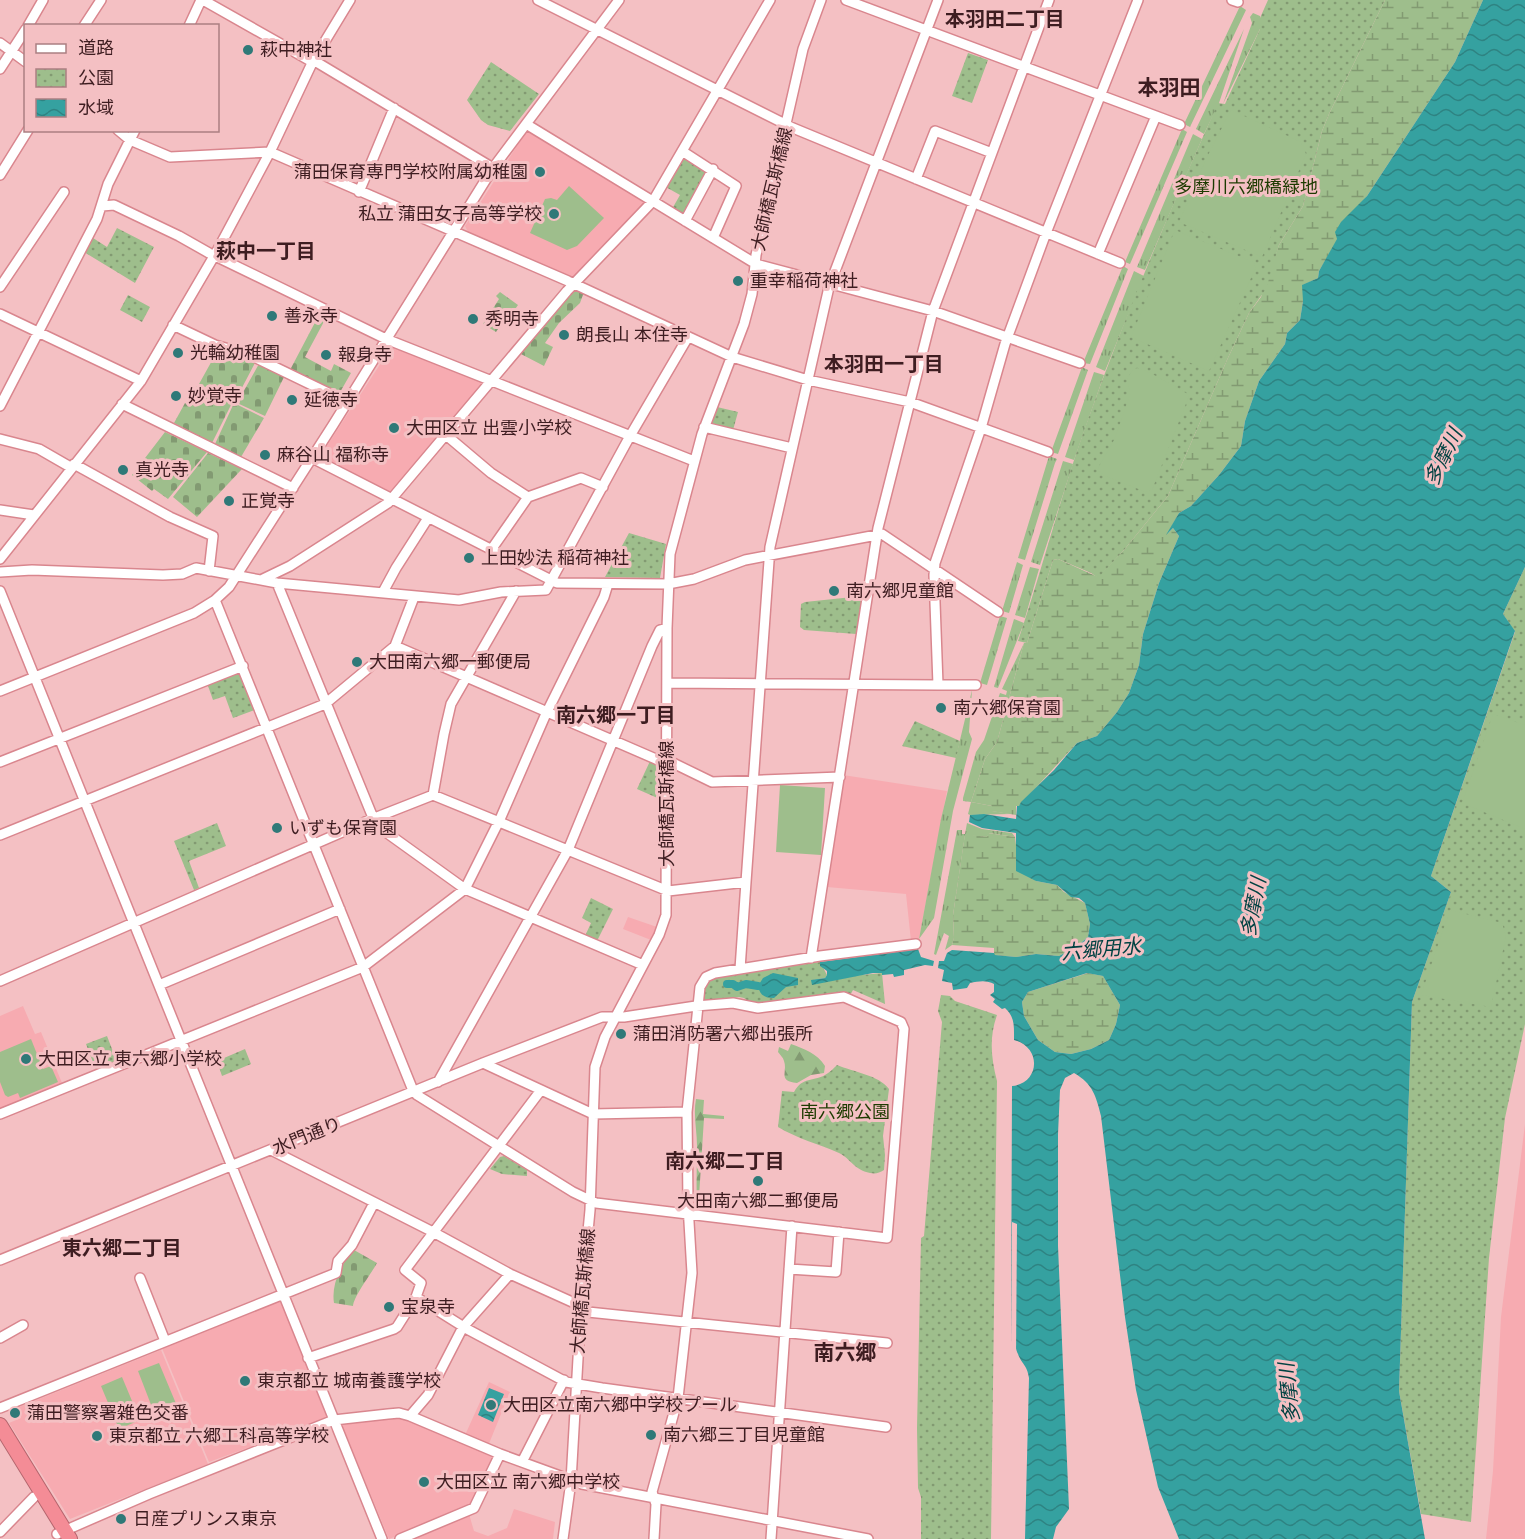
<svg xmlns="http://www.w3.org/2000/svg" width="1525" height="1539" viewBox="0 0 1525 1539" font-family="'Titillium Web','Noto Sans JP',sans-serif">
<defs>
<pattern id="grass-tufts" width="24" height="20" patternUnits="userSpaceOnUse" patternTransform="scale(1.5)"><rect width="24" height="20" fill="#9ebe8c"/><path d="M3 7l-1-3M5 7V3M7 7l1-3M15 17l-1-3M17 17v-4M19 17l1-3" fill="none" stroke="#829a72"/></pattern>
<pattern id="forest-firs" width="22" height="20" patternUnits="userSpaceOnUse" patternTransform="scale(1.5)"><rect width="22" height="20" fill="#9ebe8c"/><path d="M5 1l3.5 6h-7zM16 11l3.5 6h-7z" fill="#829a72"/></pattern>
<pattern id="wetland-marsh" width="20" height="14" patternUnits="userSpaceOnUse" patternTransform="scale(1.5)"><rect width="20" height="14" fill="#9ebe8c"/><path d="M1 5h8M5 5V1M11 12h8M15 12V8" fill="none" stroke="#829a72"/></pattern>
<pattern id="cemetery-stones" width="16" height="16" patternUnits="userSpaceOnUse" patternTransform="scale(1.5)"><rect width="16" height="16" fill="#9ebe8c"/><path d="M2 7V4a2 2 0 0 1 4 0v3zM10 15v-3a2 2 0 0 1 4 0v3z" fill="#829a72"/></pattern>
<pattern id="park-dots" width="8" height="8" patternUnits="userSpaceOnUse" patternTransform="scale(1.5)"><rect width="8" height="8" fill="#9ebe8c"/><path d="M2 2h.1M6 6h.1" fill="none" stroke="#829a72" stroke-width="1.8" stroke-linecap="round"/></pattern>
<pattern id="water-waves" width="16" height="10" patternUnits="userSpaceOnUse" patternTransform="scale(1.5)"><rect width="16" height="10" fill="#35a1a0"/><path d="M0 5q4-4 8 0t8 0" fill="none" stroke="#2e8382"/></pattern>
</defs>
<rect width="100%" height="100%" fill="#f4c0c3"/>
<path fill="#f7abb1" d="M528 129 646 202 573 280 469 234 465 226Z
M392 346 482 382 483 389 391 494 322 459 321 455Z
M843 775 947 791 919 939 911 941 906 894 827 887Z
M628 917 657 927 651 940 623 929Z
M23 1006 35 1034 41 1032 62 1083 0 1110V1016Z
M1525 1124V1539H1486L1493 1471 1501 1317Z
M282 1300 328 1414 324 1420 209 1462 162 1348Z
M161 1350 208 1464 70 1519 9 1423 21 1418 17 1408Z
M489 1382 510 1392 488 1446 456 1432 458 1430 466 1433Z
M401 1417 494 1455 495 1459 470 1506 389 1539 342 1425Z
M514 1509 555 1522 553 1539H407L469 1514 474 1531 488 1536 507 1528Z"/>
<path fill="url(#grass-tufts)" d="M1240 6 1246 10 1190 127 1184 124Z
M1253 13 1260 16V29L1223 104 1252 23 1250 17Z
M1244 29 1219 103 1204 134 1196 129Z
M1182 129 1187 132 1130 264 1125 262Z
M1193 134 1202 139 1145 270 1137 267Z
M1123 266 1128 269 1090 364 1083 363Z
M1134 271 1144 276 1105 371 1096 367Z
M1082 367 1088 370 1058 454 1051 452Z
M1094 372 1104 375 1074 460 1065 457Z
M1049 456 1057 459 1055 463 1025 560 1018 558Z
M1063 461 1073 464 1040 565 1031 562Z
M1017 562 1023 565 1009 613 1002 611Z
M1030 567 1039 569 1025 618 1015 615Z
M1000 616 1007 618 987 685 980 683Z
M1014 619 1024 623 998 688 994 687Z
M1024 643 997 742 985 759 971 802 992 806V811L1011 814 970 815 968 814 971 802 963 801V798L976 752 984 740 1000 693 1006 695 1007 691 1002 689Z
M972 690 969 732 972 739 953 811 934 918 919 939 941 819Z
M967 823 982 829 1012 833 1015 837 989 833 987 837 965 835 953 915 954 938 952 945 945 950 949 936 944 933 936 955 934 954 957 830H962V834H965Z"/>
<path fill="url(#forest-firs)" d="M791 1044C804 1049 817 1053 825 1066L824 1073 811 1075 797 1083C777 1081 788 1072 784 1061 783 1057 780 1055 778 1052L779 1047 788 1051Z
M696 1099 704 1100 703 1114 724 1116V1119L704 1118 699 1197 709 1198V1205L721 1206 723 1199 725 1200 724 1209 704 1208V1204L697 1203C696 1184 697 1165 697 1146 697 1130 693 1115 696 1099Z"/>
<path fill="url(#wetland-marsh)" d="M1385 0H1483L1455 62 1367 196 1356 209 1319 271 1318 278 1303 285V301L1300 320 1287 333 1285 344 1259 381 1245 421 1241 446 1219 475 1191 506 1179 513 1168 533 1173 528 1179 536 1159 583 1143 634 1139 665 1129 693 1117 712 1097 736 1077 743 1019 806H1016V815L991 811 992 806 971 802 985 759 997 742 1024 643H1027L1053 560 1058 559 1098 577 1124 550 1168 496 1227 360 1249 313 1261 297 1279 245 1303 206 1322 131 1329 114Z
M988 833 1015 837 1016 845 1036 881 1057 885 1064 892 1085 903 1090 924 1088 937 1076 947 1059 956 1036 954 1016 957 994 955V948L952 945 954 938 953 915 965 834 987 837Z
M1088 973 1103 976 1120 1005 1116 1024 1109 1040 1091 1049 1071 1054 1055 1052 1038 1040 1024 1016 1022 1002 1028 992Z"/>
<path fill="url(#cemetery-stones)" d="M574 288 584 292 580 303 559 323 545 343 553 347 544 366 519 353Z
M500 292 518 305 505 324 502 323 496 332 483 324 499 299 496 296Z
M321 311 328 314 305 357 331 371 334 364 351 373 339 394 290 370Z
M219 348 256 361 235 401 199 384Z
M260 362 285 375 265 416 237 403Z
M197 386 232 403 212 443 174 423 185 403 188 404Z
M234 403 264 418 241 457 215 444Z
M165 432 207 452 168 499 154 489 152 491 132 475Z
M208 453 242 469 197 517 173 497Z
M354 1250 377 1263C371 1274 354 1296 353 1306L334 1303C331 1285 341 1263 354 1250Z"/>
<path fill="url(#park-dots)" d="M1268 0H1385L1329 114 1322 131 1303 206 1279 245 1266 289 1249 313 1227 360 1168 496 1124 550 1098 578 1091 573 1058 559 1053 560 1027 643 1018 641C1042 570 1060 498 1085 428 1124 317 1170 210 1218 103L1225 104 1260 29V18Z
M968 53 988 60 972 103 952 96Z
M491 62 539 94 510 131 488 125 481 120 467 100Z
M683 155 709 171 685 216 672 209 680 195 664 186Z
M117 228 154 247 135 283 84 252 93 238 107 247Z
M128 295 150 307 142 322 120 310Z
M717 407 738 412 733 430 711 425Z
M629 533 666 544 660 578 605 577Z
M1525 567V1024L1505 1118 1489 1258 1471 1522 1421 1514 1399 1391 1412 1002 1451 892 1431 876 1515 632 1503 614Z
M862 596 856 634 804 630 800 627 801 604 805 602Z
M241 670 257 709 233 718 225 696 213 700 207 683Z
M915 721 960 741 956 758 902 746Z
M651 759C666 766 662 786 662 800L637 789Z
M217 823 226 846 189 861 199 888 194 890 174 841Z
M591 898 613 909 597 941 585 936 591 923 582 918Z
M820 962 827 975 825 978 811 980 882 973 885 1004 853 990 848 999 753 1005 744 998 739 997 703 1002 704 987 710 978Z
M941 995 950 996 955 1001 997 1015C989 1038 991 1057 997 1081L991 1539H921V1497L918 1488 917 1428 921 1238 924 1236 942 1022 938 1011Z
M107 1036 117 1062 96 1070 86 1044Z
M245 1049 251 1064 222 1076 217 1061Z
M837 1065C853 1072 879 1075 889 1089L883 1136 885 1155 884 1170C879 1173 876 1174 870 1173 854 1170 850 1158 839 1153 819 1144 798 1139 778 1127L782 1091 794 1092C803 1076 813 1082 825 1075 829 1073 834 1068 837 1065Z
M504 1156 527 1170V1176L502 1174 490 1169 500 1157Z"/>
<path fill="#9ebe8c" d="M1231 110 1301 142 1306 154 1262 257 1179 222 1207 157Z
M569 186 604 218 577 246 567 250 530 233 545 199 551 198 557 200Z
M1175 230 1253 262 1256 267 1209 371 1131 337Z
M1137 368C1146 369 1177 388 1188 394L1189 396 1152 490 1146 492 1105 476 1099 471 1098 468 1114 440 1122 418 1130 394 1127 378 1133 370Z
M1493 714 1525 725V829L1462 803Z
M780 785 825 788 821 855 776 852Z
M1450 910 1502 923 1506 936 1491 1007 1421 995Z
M31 1039 43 1069 51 1066 58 1082 20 1098 18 1093 8 1097 5 1095 0 1082V1052Z
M159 1363 177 1406 155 1415 138 1371Z
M122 1377 140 1420 119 1429 101 1386Z"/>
<path fill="url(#water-waves)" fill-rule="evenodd" d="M1483 0H1525V567L1503 614 1515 631 1431 876 1451 892 1412 1002 1399 1391 1425 1539H1179L1158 1487 1136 1390 1125 1317 1101 1116C1096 1096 1093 1084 1074 1073L1065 1078 1060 1090 1058 1134V1246L1069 1509 1056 1527 1053 1539H1025L1029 1378C1027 1364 1022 1365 1018 1354 1015 1348 1017 1346 1011 1341L1012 1086C1039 1084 1043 1048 1014 1040 1014 1026 1015 1017 1005 1008L1002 1009 993 1002 995 999 990 995 994 992V984C987 980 979 981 970 983L967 988 953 990 952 983 942 981 944 970 938 968 939 961H944L947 953 952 950 994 953 995 955 1016 957 1036 954 1059 956 1076 947 1088 937 1090 924 1085 903 1079 898 1071 897 1057 885 1036 881 1016 871V833L982 828 969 822 970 815 984 814 1016 819 1017 806H1019L1021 802 1054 770 1077 743 1097 736 1117 712 1129 693 1139 665 1143 634 1159 583 1179 536 1173 528 1166 535 1179 513 1191 506 1219 475 1241 446 1245 421 1259 381 1285 344 1287 333 1300 320 1303 301 1302 285 1318 278 1319 271 1337 239 1335 232 1341 222 1367 196 1455 62ZM1087 973 1103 976 1120 1005 1116 1024 1109 1040 1091 1049 1071 1054 1055 1052 1038 1040 1024 1016 1022 1002 1028 992Z
M918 949 921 957 934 961 933 966 925 965 904 970V975L894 977 893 974 882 975V973H873L812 985 811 980 825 978 827 975V971L820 966V962Z
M773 973 798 978V985L786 987 774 998C764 998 760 995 758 986L763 978Z
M489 1388 504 1394 493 1422 478 1415Z"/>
<path fill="#f4c0c3" d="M1012 1222 1017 1224 1016 1358 1011 1345Z"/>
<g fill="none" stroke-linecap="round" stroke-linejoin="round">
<path stroke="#35a1a0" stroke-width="8" d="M727 984H733L737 987 746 984 758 986"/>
<g stroke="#d9868e" stroke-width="12">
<path id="minor" d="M203 0 309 60 318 63 493 168
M538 0 793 128 1120 263
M846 0 1180 125
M1232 0 1238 2
M28 26 43 0
M84 26 101 0
M189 26 201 0
M0 43 26 62
M0 69 26 29
M526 124 756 264 933 311 1080 363
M118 130 130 140 170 157 270 152 568 281 732 357 808 380 910 402 1048 452
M682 151 736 186 713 238
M0 175 28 130
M916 179 935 131 992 153
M359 192 394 108
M102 206 114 205 179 236 209 253 386 339 694 461
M685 221 713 169
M1098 254 1156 116
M0 287 64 192
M0 314 141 381
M173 325 215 345 250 355 347 402
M122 404 293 488
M0 406 97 219 108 184 135 130
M704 427 792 448
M446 435 491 473 528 497 581 478 603 487
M0 439 39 449 72 468
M312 458 557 583 668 584 694 579 745 560 882 534 998 612
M74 464 170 517 213 536 209 571
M0 510 34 515
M491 550 528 497
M0 559 141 381 217 251 270 152 313 61 350 0
M0 572 32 570 163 575 182 574 196 568 277 583 459 600 501 592 546 590 630 436 688 337
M263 579 290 566 388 503 567 291 653 201 770 0
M277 583 376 825 465 889 643 965
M0 591 382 1539
M383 592 396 568 428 518
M395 646 658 760 673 763 712 782 840 777
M667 683 938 685 934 575 935 563 981 428 1005 344 1046 233 1138 0
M938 685H976
M0 691 194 613 215 600 229 587 333 425 493 168 619 0
M0 762 243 666
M433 795 444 734 451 704 516 591
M0 835 325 704 395 646 414 597
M746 882 770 547 829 287 938 0
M811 958 878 528 933 311 1049 0
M0 981 372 819 433 795 668 891 746 882 740 969
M159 985 340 909
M483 1063 593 1114 687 1112
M438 1082 568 850 652 646 660 630 667 628
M0 1114 363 967 465 889 501 817 545 716 604 597 608 584
M271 1150 433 1232 510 1274 581 1306 588 1312 887 1343
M0 1260 483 1063 602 1017H624L696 1006 733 1003 758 1008 844 997 901 1022 904 1029 887 1238 596 1203 573 1192 417 1095 412 1088 215 600
M789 1269 836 1272 839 1232
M140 1278 165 1341
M416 1297 421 1283 405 1270 541 1090
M0 1338 23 1325
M308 1358 394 1329 397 1327 416 1297 467 1329 566 1382 602 1388 886 1427
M0 1408 336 1273 338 1261 352 1245 374 1203
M410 1416 428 1395 463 1327 510 1274
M522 1462 564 1380
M0 1532 34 1497
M57 1534 149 1494 334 1420 388 1414 399 1413 410 1416 500 1454 582 1484 868 1539
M400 1539 474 1508 500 1454
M563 1539 571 1481 581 1306 590 1210 595 1067 605 1037 659 935 666 915 667 628 670 554 702 434 744 324 752 294 756 255 803 49 821 0
M654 1539 656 1504 652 1492 678 1398 692 1273 688 1205 687 1112 700 987 706 977 715 973 820 956 916 944
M771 1539 792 1226"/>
</g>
<g stroke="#b4656d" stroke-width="16">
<path id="highway" d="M0 1425 70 1539"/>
</g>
<use href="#minor" stroke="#fff" stroke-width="9"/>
<use href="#highway" stroke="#f48c96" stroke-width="14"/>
</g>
<g fill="#2f7978" stroke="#f4c0c3" stroke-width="2">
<circle cx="248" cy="50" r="6"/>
<circle cx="540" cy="172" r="6"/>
<circle cx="554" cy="214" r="6"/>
<circle cx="738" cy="281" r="6"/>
<circle cx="272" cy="316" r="6"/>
<circle cx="473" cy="319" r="6"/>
<circle cx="564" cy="335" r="6"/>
<circle cx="178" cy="353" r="6"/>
<circle cx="326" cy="355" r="6"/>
<circle cx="176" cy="396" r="6"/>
<circle cx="292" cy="400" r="6"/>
<circle cx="394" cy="428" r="6"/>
<circle cx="265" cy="455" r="6"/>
<circle cx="123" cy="470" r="6"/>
<circle cx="229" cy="501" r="6"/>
<circle cx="469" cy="558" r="6"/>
<circle cx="834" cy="591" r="6"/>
<circle cx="357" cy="662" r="6"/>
<circle cx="941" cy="708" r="6"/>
<circle cx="277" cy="828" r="6"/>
<circle cx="621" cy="1034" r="6"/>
<circle cx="26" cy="1059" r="6"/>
<circle cx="758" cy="1181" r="6"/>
<circle cx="389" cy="1307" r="6"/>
<circle cx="245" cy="1381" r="6"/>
<circle cx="491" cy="1405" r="6"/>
<circle cx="15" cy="1413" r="6"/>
<circle cx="651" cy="1435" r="6"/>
<circle cx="97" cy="1436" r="6"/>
<circle cx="424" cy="1482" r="6"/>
<circle cx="121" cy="1519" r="6"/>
</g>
<g text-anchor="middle" stroke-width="6" stroke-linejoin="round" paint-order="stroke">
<g font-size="18" fill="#3e1d21" stroke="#f4c0c3" text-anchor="start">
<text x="260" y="56">萩中神社</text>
<text x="528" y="178" text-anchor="end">蒲田保育専門学校附属幼稚園</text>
<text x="542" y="220" text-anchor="end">私立 蒲田女子高等学校</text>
<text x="750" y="287">重幸稲荷神社</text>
<text x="284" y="322">善永寺</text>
<text x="485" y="325">秀明寺</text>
<text x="576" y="341">朗長山 本住寺</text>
<text x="190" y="359">光輪幼稚園</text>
<text x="338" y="361">報身寺</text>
<text x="188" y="402">妙覚寺</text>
<text x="304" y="406">延徳寺</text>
<text x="406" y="434">大田区立 出雲小学校</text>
<text x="277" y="461">麻谷山 福称寺</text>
<text x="135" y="476">真光寺</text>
<text x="241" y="507">正覚寺</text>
<text x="481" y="564">上田妙法 稲荷神社</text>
<text x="846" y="597">南六郷児童館</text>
<text x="369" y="668">大田南六郷一郵便局</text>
<text x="953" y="714">南六郷保育園</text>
<text x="289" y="834">いずも保育園</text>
<text x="633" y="1040">蒲田消防署六郷出張所</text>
<text x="38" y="1065">大田区立 東六郷小学校</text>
<text x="758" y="1207" text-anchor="middle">大田南六郷二郵便局</text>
<text x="401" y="1313">宝泉寺</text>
<text x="257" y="1387">東京都立 城南養護学校</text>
<text x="503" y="1411">大田区立南六郷中学校プール</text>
<text x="27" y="1419">蒲田警察署雑色交番</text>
<text x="663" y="1441">南六郷三丁目児童館</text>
<text x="109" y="1442">東京都立 六郷工科高等学校</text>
<text x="436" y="1488">大田区立 南六郷中学校</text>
<text x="133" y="1525">日産プリンス東京</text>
</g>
<g font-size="18" fill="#1d3b01" stroke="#f4c0c3">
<text x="1246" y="193">多摩川六郷橋緑地</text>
<text x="845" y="1118">南六郷公園</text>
</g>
<g font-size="18" fill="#3e1d21" stroke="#f4c0c3">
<text transform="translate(772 189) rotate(-77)" y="6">大師橋瓦斯橋線</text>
<text transform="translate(667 804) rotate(-90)" y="6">大師橋瓦斯橋線</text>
<text transform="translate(307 1136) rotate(-22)" y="6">水門通り</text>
<text transform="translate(583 1291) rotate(-85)" y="6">大師橋瓦斯橋線</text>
</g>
<g font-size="20" font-weight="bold" fill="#3e1d21" stroke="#f4c0c3">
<text x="1005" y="26">本羽田二丁目</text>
<text x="266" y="258">萩中一丁目</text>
<text x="884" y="371">本羽田一丁目</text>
<text x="616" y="722">南六郷一丁目</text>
<text x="725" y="1168">南六郷二丁目</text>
<text x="122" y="1255">東六郷二丁目</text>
</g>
<g font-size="20" font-style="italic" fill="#004242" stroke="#f4c0c3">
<text transform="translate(1443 457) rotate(-64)" y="7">多摩川</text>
<text transform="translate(1253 907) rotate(-79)" y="7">多摩川</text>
<text transform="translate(1101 949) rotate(-5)" y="7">六郷用水</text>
<text transform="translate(1289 1393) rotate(-96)" y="7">多摩川</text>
</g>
<g font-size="21" font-weight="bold" fill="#3e1d21" stroke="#f4c0c3">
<text x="1169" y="95">本羽田</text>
<text x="845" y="1360">南六郷</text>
</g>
</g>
<rect x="24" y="24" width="195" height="108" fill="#f4c0c3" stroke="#ab7f82" stroke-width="1.5"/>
<rect x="36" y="44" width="30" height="9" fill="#ffffff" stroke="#ab7f82" stroke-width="1.5"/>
<text x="78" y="54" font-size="18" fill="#3e1d21">道路</text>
<rect x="36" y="69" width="30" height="18" fill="url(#park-dots)" stroke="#ab7f82" stroke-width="1.5"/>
<text x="78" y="84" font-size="18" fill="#3e1d21">公園</text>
<rect x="36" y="99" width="30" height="18" fill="url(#water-waves)" stroke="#ab7f82" stroke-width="1.5"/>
<text x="78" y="114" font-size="18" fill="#3e1d21">水域</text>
</svg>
